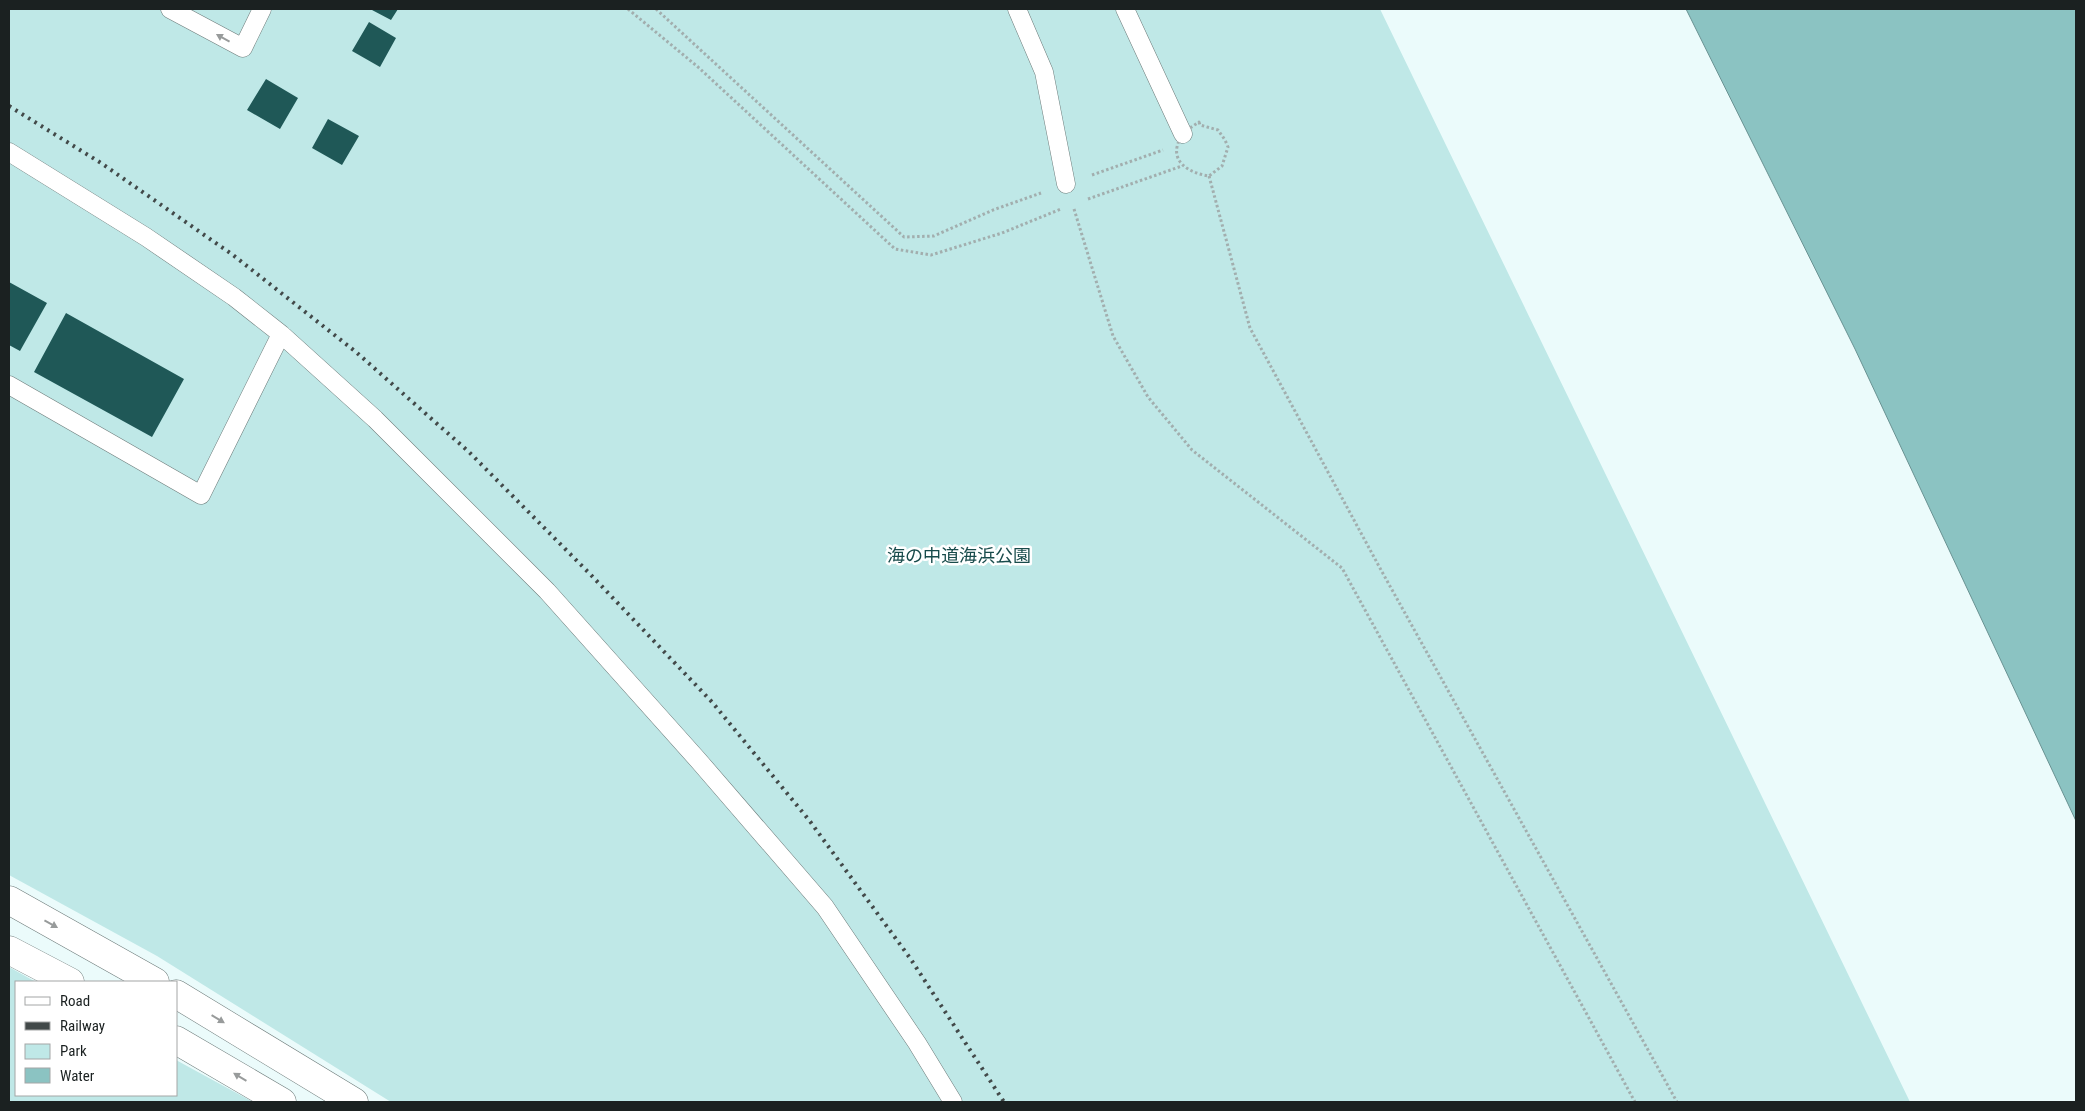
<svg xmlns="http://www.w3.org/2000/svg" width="2085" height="1111" viewBox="0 0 2085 1111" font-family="'Roboto Condensed','Noto Sans JP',sans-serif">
<rect width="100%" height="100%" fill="#ebfbfb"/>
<path fill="#bfe8e7" d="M9 9H1380L1910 1102H391L157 956 9 875Z
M9 967 36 982H16V1095H176V1060L253 1102H9Z"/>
<path fill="#8bc3c2" stroke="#699292" d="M1686 9H2076V821L1855 349Z"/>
<path fill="#1f5857" d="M373 9H398L391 20 372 10Z
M369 22 396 38 380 67 352 51Z
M266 79 298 98 280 129 247 110Z
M328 119 359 136 342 165 312 148Z
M9 282 47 303 20 351 9 345Z
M66 313 184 379 152 437 34 372Z"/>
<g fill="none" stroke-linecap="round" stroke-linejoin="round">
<g stroke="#6d7b7a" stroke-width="19">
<path id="lane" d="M170 9 243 48 262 9
M1017 9 1044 72 1066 184
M1125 9 1183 134
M9 152 146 237 234 297 281 334 375 419 547 591 698 760 825 907 917 1043 953 1102
M9 385 201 495 281 334"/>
</g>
<g stroke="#6d7b7a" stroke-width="29">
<path id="primary" d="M9 900 155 982
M9 950 70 982
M176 994 354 1102
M176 1040 282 1102"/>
</g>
<path stroke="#a2aeae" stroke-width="3" stroke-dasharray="2.5 2.5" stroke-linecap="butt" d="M628 9 698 67 895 249 931 255 1002 233 1061 209
M656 9 904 237 934 236 993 210 1041 193
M1199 122 1200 125 1218 130 1225 140 1228 147 1222 166 1209 176C1189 173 1167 161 1181 137 1185 131 1193 126 1199 122Z
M1092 175 1163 150
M1209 176 1250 328 1381 570 1677 1102
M1088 199 1182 166
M1074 209 1113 336 1148 397 1192 450 1342 568 1635 1102"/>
<use href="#lane" stroke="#fff" stroke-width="18"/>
<use href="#primary" stroke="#fff" stroke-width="28"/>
<path stroke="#424949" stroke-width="4" stroke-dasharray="2.5 5" stroke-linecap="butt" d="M9 106 101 163 233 255 356 352 469 452 591 575 712 702 809 820 910 958 1004 1102"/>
</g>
<defs><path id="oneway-solid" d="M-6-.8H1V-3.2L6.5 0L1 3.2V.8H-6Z" transform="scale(1.25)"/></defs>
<g fill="#989b9b">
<use href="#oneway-solid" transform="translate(223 38) rotate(-151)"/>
<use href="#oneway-solid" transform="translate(51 924) rotate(29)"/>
<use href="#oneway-solid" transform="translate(218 1019) rotate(31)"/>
<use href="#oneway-solid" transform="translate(240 1077) rotate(-149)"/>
</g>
<g text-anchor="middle" stroke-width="5" stroke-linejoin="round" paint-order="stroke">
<g font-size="18" fill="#184b4b" stroke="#fff">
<text x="959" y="562">海の中道海浜公園</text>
</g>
</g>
<rect width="2085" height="1111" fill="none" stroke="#1b2121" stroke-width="20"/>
<rect x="15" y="981" width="162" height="115" fill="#ffffff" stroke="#a4a6a6"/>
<rect x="25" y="997" width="25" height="8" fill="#ffffff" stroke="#a4a6a6"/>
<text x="60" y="1006" font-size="15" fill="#1b2121">Road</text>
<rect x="25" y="1022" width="25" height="8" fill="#424949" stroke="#a4a6a6"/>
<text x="60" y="1031" font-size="15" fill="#1b2121">Railway</text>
<rect x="25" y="1044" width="25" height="15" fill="#bfe8e7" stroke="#a4a6a6"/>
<text x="60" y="1056" font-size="15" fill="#1b2121">Park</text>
<rect x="25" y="1068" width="25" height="15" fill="#8bc3c2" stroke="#a4a6a6"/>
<text x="60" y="1081" font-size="15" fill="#1b2121">Water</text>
</svg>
